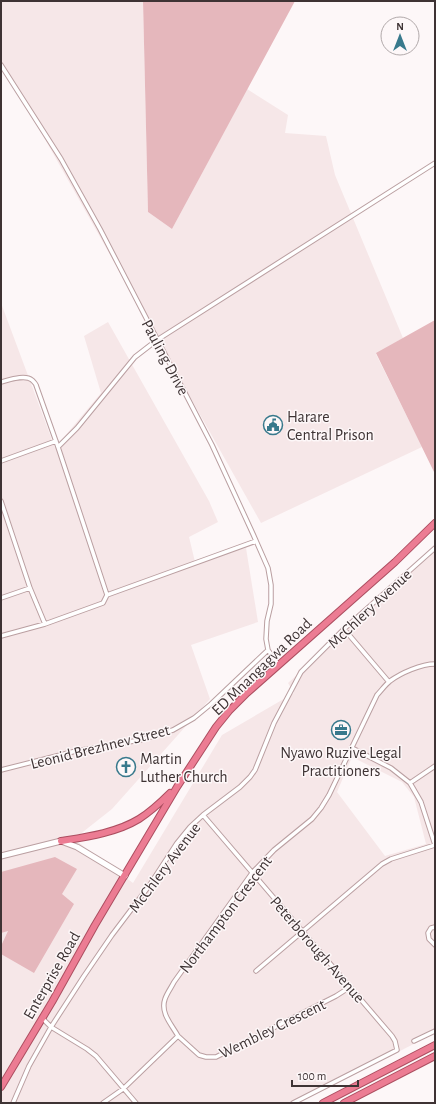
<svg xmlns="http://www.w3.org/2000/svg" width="436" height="1104" viewBox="0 0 436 1104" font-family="'Alegreya Sans',sans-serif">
<rect width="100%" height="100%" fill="#fdf7f8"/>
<path fill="#f6e7e8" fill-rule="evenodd" d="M1 1H143L148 212 172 229 247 89 288 115 285 133 326 136 335 175 403 338 376 354 422 447 261 523 1 61Z
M1 303 55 448 101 393 84 336 108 322 209 501 218 522 189 537 195 562 246 548 258 622 191 645 210 699 112 809 74 839 133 883 222 735 294 693 288 683 435 550V1033L299 1103H1ZM352 757 402 782 414 797 426 844 385 856 337 792Z"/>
<path fill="#e5b7bc" d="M143 1H295L172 229 148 212Z
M435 320V474L376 353Z
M55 857 77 869 62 894 74 904 34 973 1 954V946L8 931 1 933V872Z"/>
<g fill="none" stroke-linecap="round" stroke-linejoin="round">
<g stroke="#ba9fa1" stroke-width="5.5">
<path id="minor" d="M1 65 61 159 100 229 212 445 253 534 268 568 271 585V604L267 621 266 639 268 650 278 664
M1 382C9 380 25 374 32 380 33 381 36 384 36 385L58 447 107 595
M58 447 77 428 135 357 157 340 435 163
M1 461 56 441
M1 501 30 588 45 624
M1 598 30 588
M344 629 389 682
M1 636 45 624 103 603 107 595 256 541
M1 770 76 751 140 740 173 730 194 718 211 704 268 650
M410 783 435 766
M203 815 392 1036 395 1041 397 1050 293 1103
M435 927 431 928 428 933 429 939 435 945
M256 971 382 864 391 859 435 845 421 802 410 783 391 768 352 748
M42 1018 51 1027 87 1049 96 1056 136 1103
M178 1036C172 1025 160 1013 165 999 167 993 171 988 174 982L252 873 274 850 312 819 321 808 329 795 377 695C381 691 385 685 390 681 401 673 421 664 435 664
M414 1041 435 1031
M13 1103 29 1066 51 1027 84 976 112 935 149 886 177 843 190 827 203 815 240 787 250 777 255 770 274 723 301 672 344 629 435 548
M103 1103 123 1089 178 1036 199 1055 206 1057H216L336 996 350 987"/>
</g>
<g stroke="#ba9fa1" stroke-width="7">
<path id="secondary" d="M1 856 61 841 77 847 125 876"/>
</g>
<g stroke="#ac4e60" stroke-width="8">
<path id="trunk" d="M61 841C86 837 116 833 139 819 150 812 160 803 170 793
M1 1087 52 1002 95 925 177 787 216 727 229 711 247 693 395 562 435 523
M323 1103 435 1045
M344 1103 435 1056"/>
</g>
<use href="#minor" stroke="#fff" stroke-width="3.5"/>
<use href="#secondary" stroke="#fff" stroke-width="5"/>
<use href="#trunk" stroke="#ec7c93" stroke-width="6"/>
</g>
<defs>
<g id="civic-ring" transform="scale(1)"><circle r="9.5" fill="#fdf7f8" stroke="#38798c" stroke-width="1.5"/><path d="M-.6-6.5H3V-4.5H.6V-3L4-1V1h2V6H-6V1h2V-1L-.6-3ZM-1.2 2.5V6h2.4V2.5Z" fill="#38798c"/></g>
<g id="office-ring" transform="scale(1)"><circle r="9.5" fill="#fdf7f8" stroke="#38798c" stroke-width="1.5"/><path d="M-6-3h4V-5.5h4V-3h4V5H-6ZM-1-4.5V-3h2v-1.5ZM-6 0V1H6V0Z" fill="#38798c"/></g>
<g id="church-ring" transform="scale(1)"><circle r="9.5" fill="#fdf7f8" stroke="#38798c" stroke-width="1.5"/><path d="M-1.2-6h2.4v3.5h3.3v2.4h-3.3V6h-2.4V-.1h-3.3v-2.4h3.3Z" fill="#38798c"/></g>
</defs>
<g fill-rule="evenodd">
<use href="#civic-ring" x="273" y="425"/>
<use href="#office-ring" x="341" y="730"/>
<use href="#church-ring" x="126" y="767"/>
</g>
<g text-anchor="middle" stroke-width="3" stroke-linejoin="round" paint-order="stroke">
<g font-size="16" fill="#3e3334" stroke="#fdf7f8">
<text transform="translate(166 357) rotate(62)" y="6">Pauling Drive</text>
<text transform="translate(369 608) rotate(-43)" y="6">McChlery Avenue</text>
<text transform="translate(261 666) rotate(-44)" y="6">ED Mnangagwa Road</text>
<text transform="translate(100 746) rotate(-14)" y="6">Leonid Brezhnev Street</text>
<text transform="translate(164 867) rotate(-53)" y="6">McChlery Avenue</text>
<text transform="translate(225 914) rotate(-53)" y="6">Northampton Crescent</text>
<text transform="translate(318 949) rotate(49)" y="6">Peterborough Avenue</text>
<text transform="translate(51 975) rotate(-60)" y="6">Enterprise Road</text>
<text transform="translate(272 1028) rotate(-26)" y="6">Wembley Crescent</text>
</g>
<g font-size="16" fill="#3e3334" stroke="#fdf7f8" text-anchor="start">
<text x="287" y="422">Harare<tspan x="287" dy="18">Central Prison</tspan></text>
<text x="341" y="758" text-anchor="middle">Nyawo Ruzive Legal<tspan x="341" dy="18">Practitioners</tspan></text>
<text x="140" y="764">Martin<tspan x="140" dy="18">Luther Church</tspan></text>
</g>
</g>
<rect width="436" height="1104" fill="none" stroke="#3e3334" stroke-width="4"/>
<g transform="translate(400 36)"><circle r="19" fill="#fdf7f8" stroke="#b1a9aa"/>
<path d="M0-3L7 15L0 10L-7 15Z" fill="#38798c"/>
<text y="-6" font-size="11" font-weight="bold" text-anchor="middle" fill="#3e3334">N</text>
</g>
<path d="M292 1080v6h66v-6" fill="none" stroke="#3e3334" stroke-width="2"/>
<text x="298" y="1080" font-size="12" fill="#3e3334" stroke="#fdf7f8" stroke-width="3" paint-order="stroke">100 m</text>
</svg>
